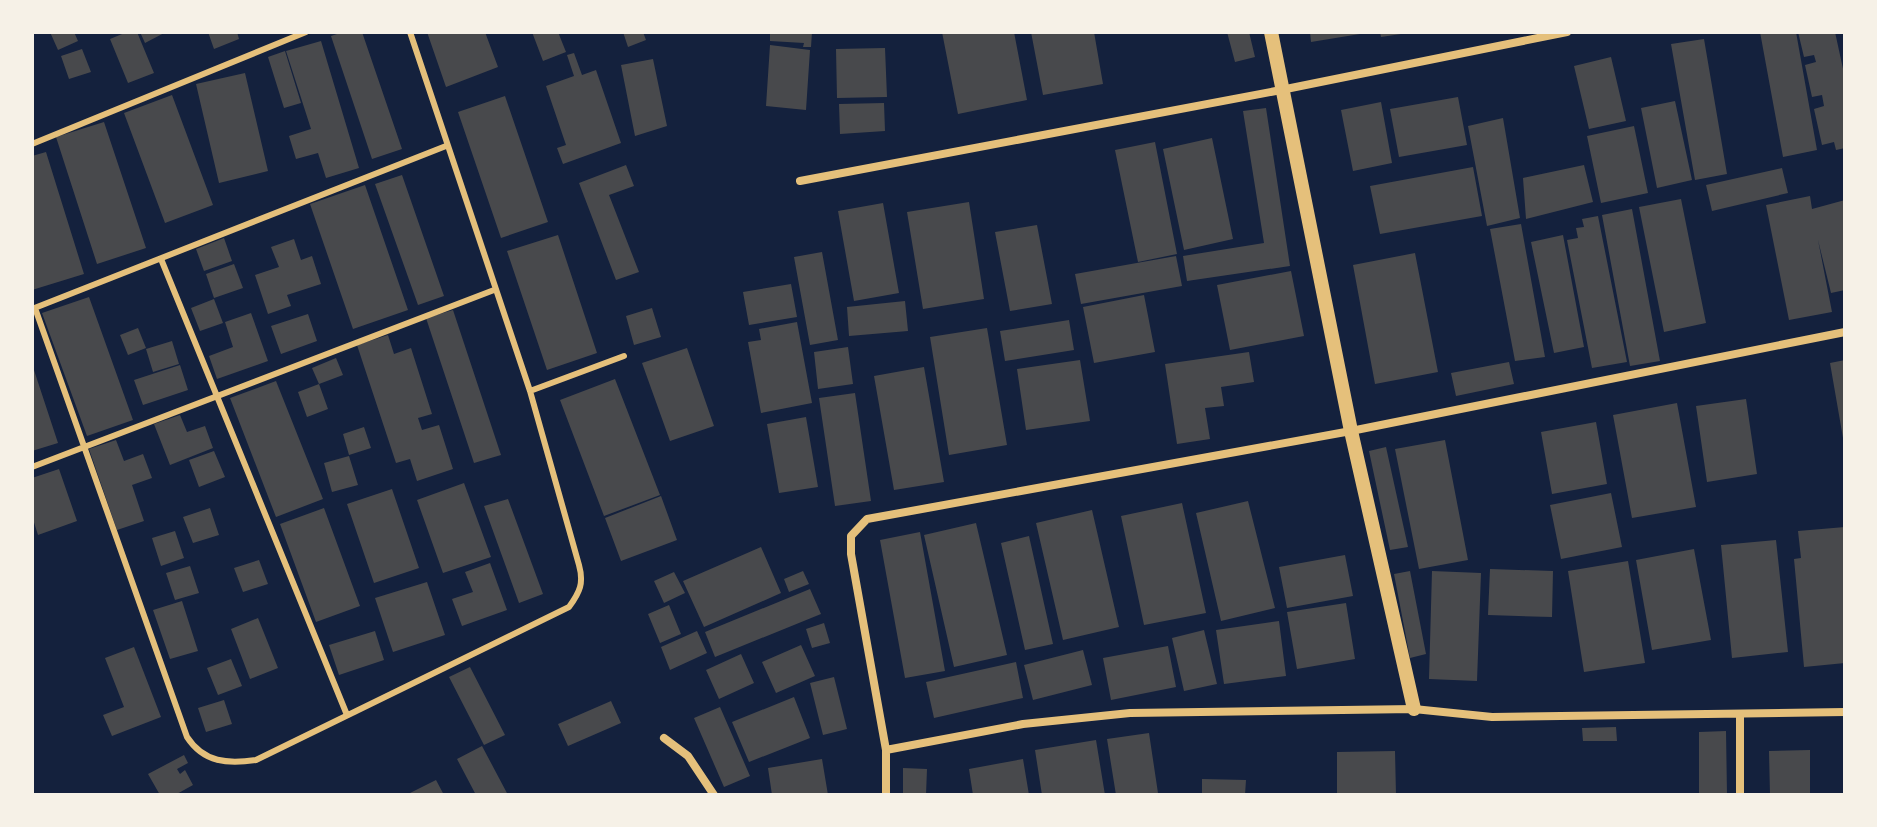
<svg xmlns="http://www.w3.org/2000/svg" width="1877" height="827" viewBox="0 0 1877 827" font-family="'DM Sans',sans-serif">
<rect width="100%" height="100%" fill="#14213d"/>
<path fill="#48494c" d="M50 32H74L78 41 58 50Z
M127 32H137L154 73 128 83 110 39Z
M140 32H166L145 43Z
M208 32H237L239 39 214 49Z
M343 32H362L402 149 372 159 331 36Z
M427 32H485L498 67 446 87Z
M532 32H558L566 52 543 61Z
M623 32H643L646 40 628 47Z
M770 32H812L811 47H803L804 43 770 41Z
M942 32H1014L1027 100 958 114Z
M1031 32H1094L1103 84 1043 95Z
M1227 32H1249L1255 57 1235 62Z
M1310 32H1360V34L1311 42Z
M1380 32H1400L1401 34 1381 37Z
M1760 32H1796L1817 150 1783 157Z
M1798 32H1835L1845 78V148L1836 150 1834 142 1822 145 1814 109 1824 106 1822 95 1812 97 1805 65 1816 62 1814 55 1804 57Z
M1704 39 1727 174 1695 180 1671 44Z
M321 41 359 168 326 178 318 153 296 159 289 136 311 129 286 51Z
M770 45 810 50 806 110 766 106Z
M885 48 887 97 837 98 836 49Z
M82 49 91 72 69 79 61 56Z
M285 51 301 103 284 108 268 57Z
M574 53 582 75 596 70 621 143 563 164 557 148 566 145 546 86 574 76 567 55Z
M1611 57 1626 121 1589 129 1574 66Z
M653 59 667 126 635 136 621 65Z
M245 73 268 171 219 183 196 84Z
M172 95 213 205 165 223 124 113Z
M505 96 548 222 501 238 458 112Z
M1458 97 1467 145 1399 157 1390 109Z
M1675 101 1692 180 1657 188 1641 108Z
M1381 102 1392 163 1353 171 1341 110Z
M884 103 885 131 840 134 839 104Z
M1266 108 1290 266 1187 281 1183 256 1264 243 1243 111Z
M1503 118 1520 218 1487 226 1468 126Z
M104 122 146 248 97 264 56 137Z
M1634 126 1648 193 1601 203 1587 136Z
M1212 138 1233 239 1184 250 1163 149Z
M1155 142 1177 254 1138 262 1115 150Z
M46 152 84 274 32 290V156Z
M626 165 634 186 609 195 639 272 616 280 579 183Z
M1584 165 1593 202 1526 219 1523 178Z
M1473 167 1482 216 1380 234 1370 186Z
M1782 168 1788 193 1712 211 1706 185Z
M402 175 444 296 418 305 375 184Z
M365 185 408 310 353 329 310 204Z
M1810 196 1812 209 1845 200V290L1831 293 1818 240 1832 312 1789 320 1766 205Z
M1681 199 1706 323 1664 332 1639 207Z
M969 202 984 299 923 309 907 212Z
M883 203 899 293 854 301 838 211Z
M1632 209 1660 361 1630 366 1602 215Z
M1598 216 1627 362 1592 368 1567 240 1578 238 1576 228 1584 227 1582 219Z
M1521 224 1545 357 1515 361 1490 229Z
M1037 225 1052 304 1010 311 995 232Z
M558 235 597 353 547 370 507 251Z
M1563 235 1584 347 1554 353 1531 242Z
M224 238 232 261 204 271 196 249Z
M294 239 301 260 312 256 321 284 287 295 291 306 268 314 255 275 279 267 271 247Z
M822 252 838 340 810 345 794 257Z
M1415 253 1438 372 1375 384 1353 265Z
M1176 256 1182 286 1081 304 1075 274Z
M234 264 243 288 214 298 206 274Z
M1291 271 1304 336 1230 350 1217 285Z
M791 284 797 317 749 325 743 292Z
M1144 295 1155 352 1094 363 1083 307Z
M89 297 133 420 87 436 42 313Z
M214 299 223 323 200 331 191 308Z
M905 301 908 331 849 336 847 307Z
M652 308 661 337 634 345 626 316Z
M453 310 501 455 474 463 426 318Z
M251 313 268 361 217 379 209 356 233 347 225 322Z
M308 314 317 341 281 354 271 326Z
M1069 320 1074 350 1005 361 1000 331Z
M797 322 812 403 761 413 748 342 761 340 759 329Z
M138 328 146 348 128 355 120 335Z
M987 328 1007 445 949 455 930 337Z
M388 335 394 354 411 348 432 414 418 418 422 430 439 425 453 469 417 481 410 459 396 463 357 345Z
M172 341 179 364 153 372 146 349Z
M848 347 853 384 818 389 814 352Z
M687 348 714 426 670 441 642 363Z
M1249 352 1254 382 1221 387 1224 406 1205 408 1210 439 1177 444 1165 364Z
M336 358 343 375 319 384 328 409 307 417 298 392 319 384 312 368Z
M1080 360 1090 421 1026 430 1017 369Z
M1845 360V438H1843L1830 363Z
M1509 362 1514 384 1456 396 1451 373Z
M32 364 58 443 32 451Z
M180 365 188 390 143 405 134 380Z
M924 367 944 482 894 490 874 376Z
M615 379 660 495 604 516 560 400Z
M276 381 323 499 276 517 230 398Z
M855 393 871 501 835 506 819 398Z
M1746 399 1757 474 1707 482 1696 406Z
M1677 403 1696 507 1632 518 1613 415Z
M180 415 187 432 205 426 213 448 170 465 154 424Z
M806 417 818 487 779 493 767 424Z
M1596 422 1607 484 1552 494 1541 432Z
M364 427 371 448 349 455 343 434Z
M116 440 124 461 143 454 152 478 132 485 144 521 117 530 89 449Z
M1445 440 1468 560 1419 569 1395 449Z
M1386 447 1408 547 1390 550 1369 451Z
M214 451 225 477 199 487 189 460Z
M349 456 358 485 332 492 324 463Z
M59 469 77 521 38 535 32 516V478Z
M464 483 491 557 443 573 417 500Z
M392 489 419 568 374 583 347 504Z
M1611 493 1622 547 1561 559 1550 505Z
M661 496 677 540 621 561 605 518Z
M508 499 543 594 519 603 484 506Z
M1248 501 1275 608 1221 621 1196 513Z
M1182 503 1206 613 1144 625 1121 516Z
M210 508 219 535 193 543 183 517Z
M324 508 360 606 316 622 280 524Z
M1092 510 1119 627 1063 640 1036 523Z
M976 523 1007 655 954 667 924 535Z
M1845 527V663L1804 667 1794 559 1801 558 1798 531Z
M175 531 184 558 161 566 152 538Z
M920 532 945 671 905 678 880 540Z
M1029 536 1053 644 1025 650 1001 543Z
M1776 540 1788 652 1732 658 1721 545Z
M761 547 781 593 704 627 683 581Z
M1694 549 1711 640 1652 650 1636 560Z
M1345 555 1353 596 1287 608 1279 567Z
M259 560 268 584 243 592 234 568Z
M1628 561 1645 663 1584 672 1568 571Z
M490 563 507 610 462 626 452 599 473 592 465 572Z
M190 566 199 593 175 600 166 573Z
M1490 569 1553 571 1552 617 1488 615Z
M803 571 809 584 789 592 784 579Z
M1410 571 1426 654 1410 658 1394 574Z
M1432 571 1481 573 1477 681 1429 679Z
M674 572 685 593 664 603 654 581Z
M427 582 445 635 393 652 375 598Z
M810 589 821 614 715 657 705 632Z
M182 601 198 651 170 659 153 610Z
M1346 603 1355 659 1297 669 1287 612Z
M669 605 681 634 660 643 648 614Z
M258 618 278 668 250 679 231 629Z
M1279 621 1286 676 1224 684 1216 630Z
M824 623 830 643 812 648 806 629Z
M1204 630 1217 684 1184 691 1172 638Z
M375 631 384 660 339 675 329 645Z
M697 631 707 653 670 670 661 647Z
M801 645 815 676 776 693 762 662Z
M1168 646 1176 687 1111 700 1103 658Z
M134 647 161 717 112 736 103 715 124 707 105 658Z
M1083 650 1092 685 1033 700 1024 665Z
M741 654 754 683 719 699 706 670Z
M231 659 242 686 218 695 207 668Z
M1016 662 1023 698 934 718 926 682Z
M470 667 505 735 484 745 449 677Z
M834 677 847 729 823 735 810 683Z
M794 697 810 738 749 762 732 722Z
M224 700 232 724 206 732 198 708Z
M611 701 621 723 568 746 558 724Z
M720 707 750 776 724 787 694 718Z
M1616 727 1617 741H1583L1582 728Z
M1726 731 1727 795H1699V732Z
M1149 733 1158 793 1116 795 1107 739Z
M1096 740 1105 795H1042L1035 750Z
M482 746 508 795H476L457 759Z
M1810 750V795H1770L1769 751Z
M1395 751 1396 795H1337V752Z
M184 755 188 763 177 769 180 774 185 770 193 785 175 795H160L148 774Z
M822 759 828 795H772L768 768Z
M1023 759 1029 795H973L969 769Z
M903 768 927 769 926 795H903Z
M1202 779 1246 780 1245 795H1202Z
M436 780 444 795H406Z"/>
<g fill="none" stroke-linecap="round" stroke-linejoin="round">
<path stroke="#e5c07b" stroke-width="6" d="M32 144 306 32
M161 259 347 715
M35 308 187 737C204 763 228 764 256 760L569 607C580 592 584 583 579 565L530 391 410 32
M32 309 446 146
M530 391 624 356
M32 467 494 290"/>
<path stroke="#e5c07b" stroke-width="8" d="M800 181 1281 90 1567 32
M664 738 688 756 714 795
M886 750 1023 724 1130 713 1414 709 1492 717 1845 712
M886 795V750L851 554V536L867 519 1351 431 1845 332
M1740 795V714"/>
<path stroke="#e5c07b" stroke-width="14" d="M1271 32 1351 431 1414 709"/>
</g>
<rect width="1877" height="827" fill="none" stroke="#f6f1e7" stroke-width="68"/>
</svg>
